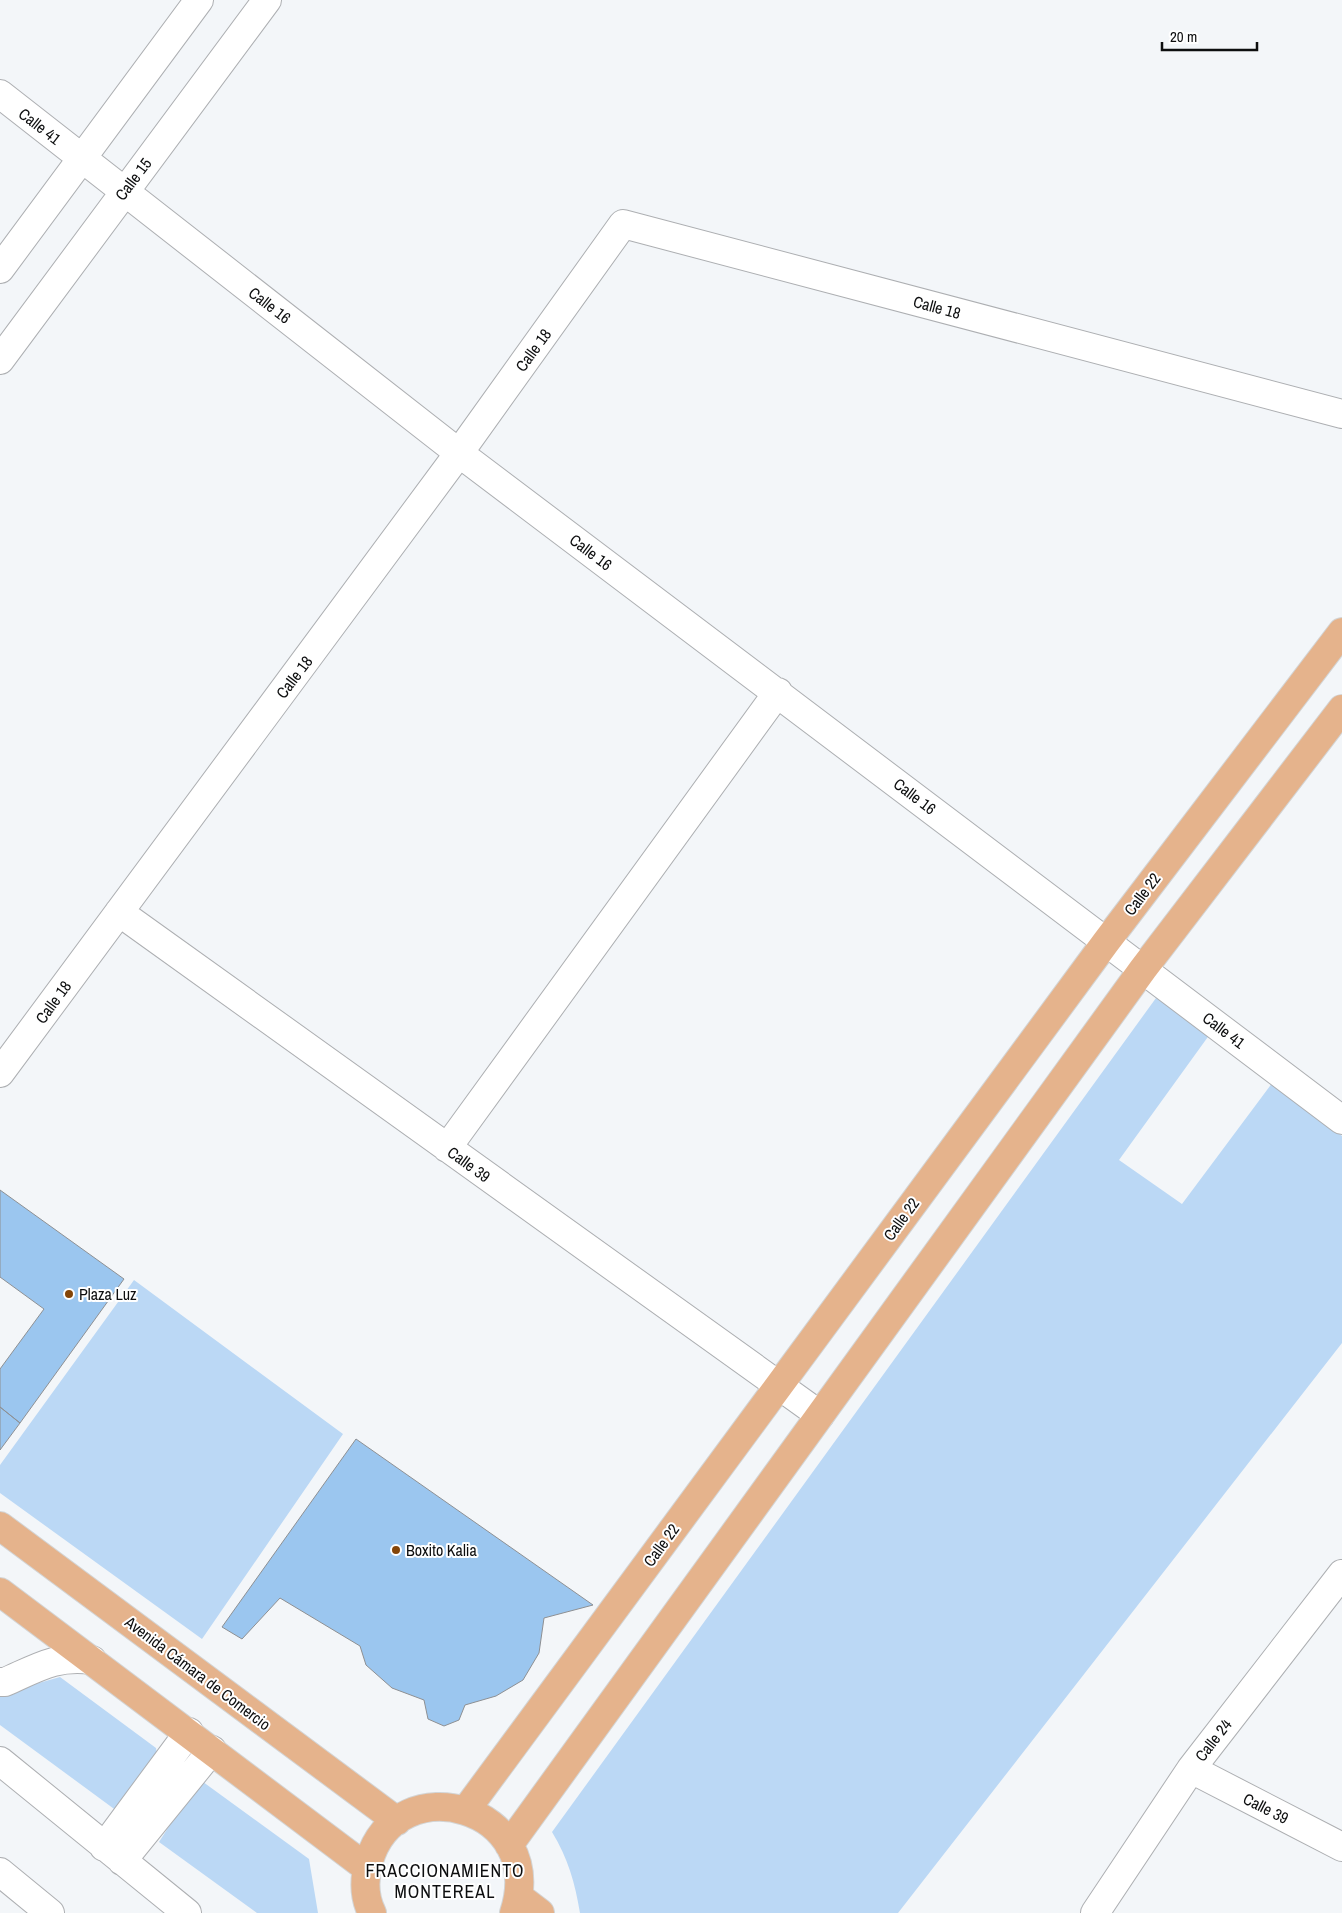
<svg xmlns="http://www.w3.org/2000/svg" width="1342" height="1913" viewBox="0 0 1342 1913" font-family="'Archivo Narrow',sans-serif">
<rect width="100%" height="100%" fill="#f3f6f9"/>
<path fill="#bbd8f5" d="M1156 998 1210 1034 1119 1160 1182 1204 1273 1082 1342 1136V1343L898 1913H580C575 1883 568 1858 552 1832Z
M134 1280 343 1434 202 1639 0 1493V1465Z
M60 1677 156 1748 158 1760 121 1814 0 1725V1694Z
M199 1779 309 1859 318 1913H257L159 1842Z"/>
<path fill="#9bc6ef" stroke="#8e9093" d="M0 1190 124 1279 20 1423 0 1407V1369L44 1309 0 1277Z
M0 1407 20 1423 0 1450Z
M356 1439 593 1605 544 1618 539 1653 523 1680 496 1696 465 1705 459 1720 444 1726 428 1719 424 1700 392 1688 366 1665 360 1646 280 1598 242 1639 222 1627Z"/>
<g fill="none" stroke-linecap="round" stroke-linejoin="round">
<g stroke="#adafb2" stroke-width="30">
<path id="minor" d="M0 94 459 453 1342 1120
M0 269 199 0
M0 360 267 0
M119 912 820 1415
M0 1073 459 453 623 224 1342 414
M447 1148 778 692
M0 1682H5C37 1668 56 1655 92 1660
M0 1761 187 1913
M1191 1769 1342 1847
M104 1847 189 1732
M122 1861 212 1750
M0 1872 50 1913
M1095 1913 1191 1769 1342 1574"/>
</g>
<g stroke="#d3d4d4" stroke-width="30">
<path id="major" d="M0 1526 397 1821
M0 1592 367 1868
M466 1810 1106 942 1342 632
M509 1845 1143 969 1342 709
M519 1897 540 1913
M372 1913C364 1897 364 1878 369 1861 397 1765 549 1806 514 1913"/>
</g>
<use href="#minor" stroke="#fff" stroke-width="28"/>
<use href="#major" stroke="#e5b38c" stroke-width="28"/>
</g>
<g fill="#844508" stroke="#fff" stroke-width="2">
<circle cx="69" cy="1294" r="5"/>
<circle cx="396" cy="1550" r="5"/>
</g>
<g text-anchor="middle" stroke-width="4" stroke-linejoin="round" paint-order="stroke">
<g font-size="16" fill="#0d0e0f" stroke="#fff">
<text transform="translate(40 126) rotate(38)" y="6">Calle 41</text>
<text transform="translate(133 179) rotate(-53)" y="6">Calle 15</text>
<text transform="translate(270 305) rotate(38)" y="6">Calle 16</text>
<text transform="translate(937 307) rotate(15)" y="6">Calle 18</text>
<text transform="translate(533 350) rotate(-54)" y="6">Calle 18</text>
<text transform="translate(591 552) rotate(37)" y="6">Calle 16</text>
<text transform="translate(294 677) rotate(-53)" y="6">Calle 18</text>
<text transform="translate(915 796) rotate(37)" y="6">Calle 16</text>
<text transform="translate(1142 894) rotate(-53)" y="6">Calle 22</text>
<text transform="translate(53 1002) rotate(-54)" y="6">Calle 18</text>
<text transform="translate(1224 1030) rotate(37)" y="6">Calle 41</text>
<text transform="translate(469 1164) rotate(36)" y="6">Calle 39</text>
<text transform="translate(901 1219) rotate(-54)" y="6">Calle 22</text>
<text transform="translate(661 1545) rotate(-54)" y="6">Calle 22</text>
<text transform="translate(198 1673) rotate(37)" y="6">Avenida Cámara de Comercio</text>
<text transform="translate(1213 1740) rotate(-52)" y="6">Calle 24</text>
<text transform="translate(1266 1808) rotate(27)" y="6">Calle 39</text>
</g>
<g font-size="16" fill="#0d0e0f" stroke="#fff" text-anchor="start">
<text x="79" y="1300">Plaza Luz</text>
<text x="406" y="1556">Boxito Kalia</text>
</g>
<g font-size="18" letter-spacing="1" fill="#0d0e0f" stroke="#fff">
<text x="445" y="1877">FRACCIONAMIENTO<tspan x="445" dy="21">MONTEREAL</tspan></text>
</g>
</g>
<path d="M1162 42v8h95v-8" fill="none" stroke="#0d0e0f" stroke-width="2.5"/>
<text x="1170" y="42" font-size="15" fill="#0d0e0f" stroke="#ffffff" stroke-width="4" paint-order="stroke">20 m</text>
</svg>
